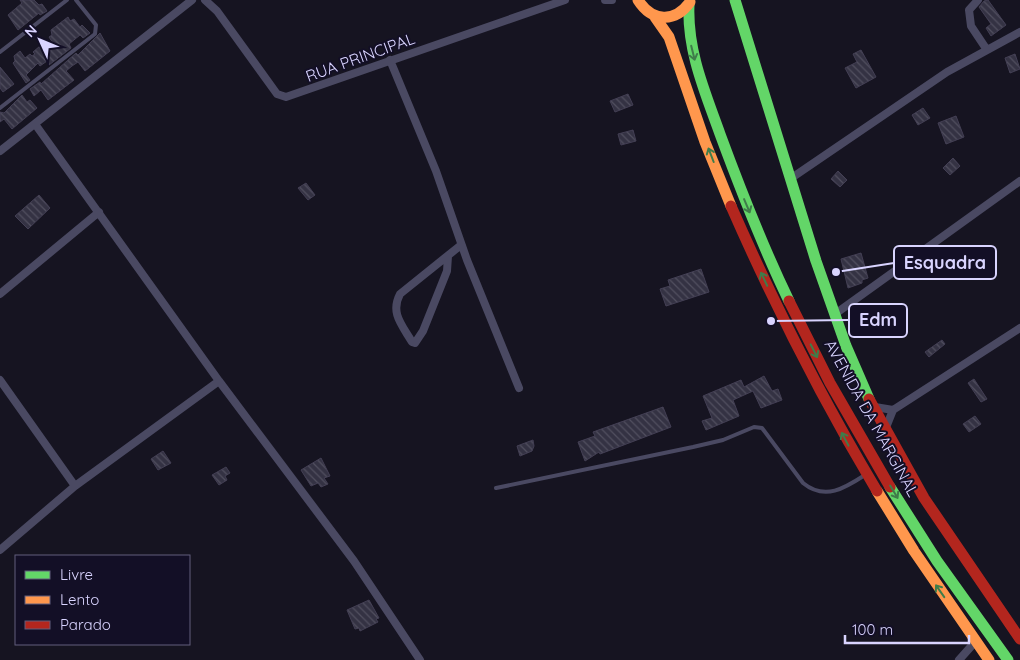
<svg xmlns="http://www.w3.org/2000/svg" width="1020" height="660" viewBox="0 0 1020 660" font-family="Quicksand,sans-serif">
<defs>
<pattern id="building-back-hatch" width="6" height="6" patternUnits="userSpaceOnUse" patternTransform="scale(1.25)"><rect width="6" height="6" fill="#343243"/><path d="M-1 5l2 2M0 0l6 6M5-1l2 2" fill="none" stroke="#514f5f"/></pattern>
</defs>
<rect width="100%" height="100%" fill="#161421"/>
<path fill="url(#building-back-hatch)" stroke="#433f54" d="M20 0H34L39 5 42 4 47 11 40 15 39 13 18 30 8 15 22 3Z
M988 0 1006 25 991 36 986 28 991 24 979 7 984 1Z
M68 17 70 21 74 19 80 27 82 25 90 33 83 38 80 35 69 44 71 48 49 65 47 61 40 66 38 63 26 75 30 80 26 83 13 63 15 61 14 56 20 51 25 58 30 54 32 56 35 54 33 52 40 46 45 53 55 46 49 37 52 35 51 30Z
M100 33 110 51 85 71 78 62 72 66 66 71 74 80 48 100 41 90 34 96 30 89 40 82 41 84 76 53 78 55Z
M861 50 876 77 856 88 845 68 857 62 853 54Z
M1015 54 1020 69 1010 73 1005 58Z
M0 67 14 84 3 92 0 88Z
M628 94 633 105 615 112 610 101Z
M22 95 27 102 30 100 37 108 12 129 4 119 0 122V112L4 113Z
M923 108 930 118 918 125 912 115Z
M956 116 964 137 946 144 938 123Z
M633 130 636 141 621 145 618 134Z
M953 158 960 166 950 175 943 168Z
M838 171 847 180 840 187 831 179Z
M306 183 315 195 308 200 298 188Z
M39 195 50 208 28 229 15 216Z
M861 253 868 278 862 280V283L848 288 841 259Z
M701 269 709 292 666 306 660 289 670 286 668 280Z
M942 340 945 344 929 357 925 352Z
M764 376 772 391 778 389 782 400 761 408 753 391 733 400 739 416 706 430 702 421 712 418 703 396 741 380 744 387Z
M974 379 987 399 981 402 968 383Z
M663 407 671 427 600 454 599 452 585 461 578 442 595 436 593 432Z
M975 416 981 424 969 432 963 424Z
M533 440 534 446 532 451 520 456 517 446Z
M163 451 171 463 158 470 151 459Z
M321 458 330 476 324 478 328 484 321 487 318 483 311 486 301 470Z
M226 467 230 473 225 476 227 480 219 485 212 475Z
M369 600 379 618 376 619 378 622 360 631 359 628 355 629 347 610Z"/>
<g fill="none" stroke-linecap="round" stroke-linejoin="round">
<path stroke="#4a4962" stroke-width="4" d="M0 52 67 0
M0 108 95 34 96 25 76 0
M496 488 693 447 723 440 754 427 762 428 803 483C825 501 845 488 865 475"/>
<path stroke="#4a4962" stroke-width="8" d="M205 0 217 11 277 94 286 97 565 0
M605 0H612
M978 0 969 10 971 26 987 50
M390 60 436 171 467 260 519 388
M35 124 219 381 354 561 420 660
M0 151 192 0
M790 179 947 72 1020 32
M448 256 447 271 423 331 415 343 412 342C402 325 390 313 400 294L461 245
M0 294 99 212
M835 314 1020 181
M0 380 75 486
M875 407 893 410
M885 430 893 410 1020 328
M0 550 75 486 219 381
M959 660 975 642"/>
<path stroke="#63d668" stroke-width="11" d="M735 0 816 261 846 346 869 399
M689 5C687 51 705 92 720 134 741 191 763 247 789 301
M890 487 937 561 1008 660"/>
<path stroke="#ff974d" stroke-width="11" d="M638 0C652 22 675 23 690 2
M655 17 669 37 705 142 731 206
M877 491 914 551 989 660"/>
<path stroke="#b3261e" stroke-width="11" d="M731 206C774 304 822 399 877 491
M789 301 830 383 890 487
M869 399 924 498 1020 639"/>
</g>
<defs><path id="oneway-shaft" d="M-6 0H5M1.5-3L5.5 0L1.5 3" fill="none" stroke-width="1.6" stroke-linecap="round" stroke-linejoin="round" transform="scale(1.25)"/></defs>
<g stroke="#3f7c4a">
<use href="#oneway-shaft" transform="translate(693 53) rotate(76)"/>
<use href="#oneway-shaft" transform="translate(711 155) rotate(-111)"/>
<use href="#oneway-shaft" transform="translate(747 206) rotate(67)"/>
<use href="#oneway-shaft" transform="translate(764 279) rotate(-115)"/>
<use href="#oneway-shaft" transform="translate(814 351) rotate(63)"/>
<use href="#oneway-shaft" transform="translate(845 439) rotate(-118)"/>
<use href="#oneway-shaft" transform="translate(894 492) rotate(59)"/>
<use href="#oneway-shaft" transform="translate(940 591) rotate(-125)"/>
</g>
<g text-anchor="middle" stroke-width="4" stroke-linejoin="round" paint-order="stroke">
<g font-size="16" fill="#d9d4ff" stroke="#130f26">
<text transform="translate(360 57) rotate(-20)" y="6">RUA PRINCIPAL</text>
<text transform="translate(872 418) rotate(61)" y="6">AVENIDA DA MARGINAL</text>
</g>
</g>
<path fill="none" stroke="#d9d4ff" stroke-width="2" d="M836 272L894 263M771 321L849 320"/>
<g fill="#d9d4ff" stroke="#130f26" stroke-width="2">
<circle cx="836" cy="272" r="5"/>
<circle cx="771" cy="321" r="5"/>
</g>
<g fill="#130f26" stroke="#d9d4ff" stroke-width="2">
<rect x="894" y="246" width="102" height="33" rx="5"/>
<rect x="849" y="304" width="58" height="33" rx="5"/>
</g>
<g font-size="18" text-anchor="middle" font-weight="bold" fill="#d9d4ff">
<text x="945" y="269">Esquadra</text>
<text x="878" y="326">Edm</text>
</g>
<rect x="15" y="555" width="175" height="90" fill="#130f26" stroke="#625e7d"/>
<rect x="25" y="571" width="25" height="8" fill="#63d668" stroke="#625e7d"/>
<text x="60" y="580" font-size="15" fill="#d9d4ff">Livre</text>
<rect x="25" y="596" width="25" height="8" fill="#ff974d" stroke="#625e7d"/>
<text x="60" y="605" font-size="15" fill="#d9d4ff">Lento</text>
<rect x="25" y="621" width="25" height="8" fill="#b3261e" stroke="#625e7d"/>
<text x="60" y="630" font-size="15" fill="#d9d4ff">Parado</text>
<g transform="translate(40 40) rotate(314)" stroke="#130f26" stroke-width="4" paint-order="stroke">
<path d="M0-4L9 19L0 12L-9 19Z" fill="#d9d4ff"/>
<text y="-8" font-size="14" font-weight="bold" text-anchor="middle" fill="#d9d4ff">N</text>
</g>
<path d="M845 635v8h124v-8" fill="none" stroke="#d9d4ff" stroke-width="2.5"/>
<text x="852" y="635" font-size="15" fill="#d9d4ff" stroke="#130f26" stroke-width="4" paint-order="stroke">100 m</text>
</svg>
